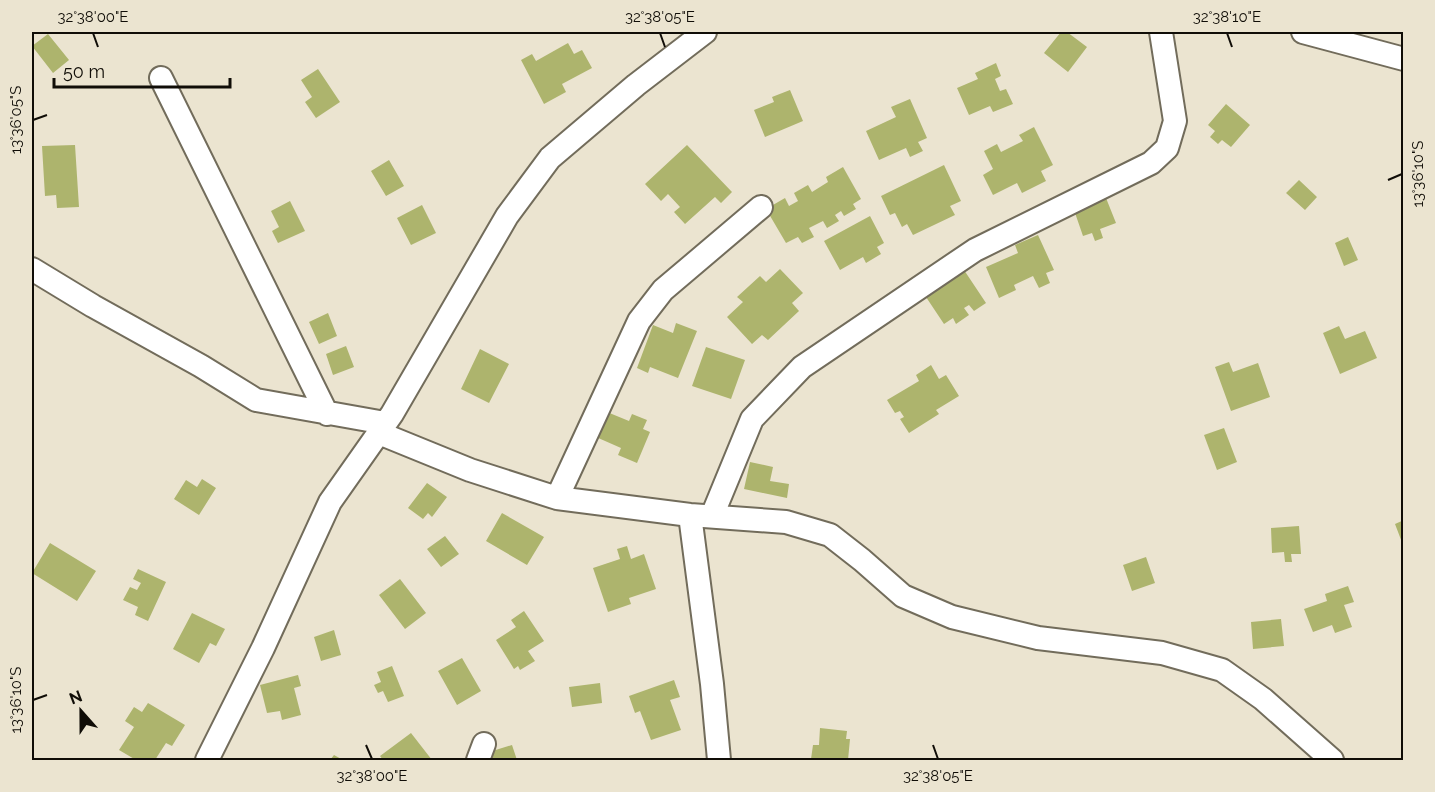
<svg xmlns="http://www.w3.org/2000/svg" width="1435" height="792" viewBox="0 0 1435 792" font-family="Raleway,sans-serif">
<rect width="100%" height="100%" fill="#ebe4d0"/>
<path fill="#adb46d" d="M1061 32H1067L1087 47 1068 72 1044 53Z
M48 34 69 60 53 73 32 46Z
M568 43 574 54 582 50 592 68 562 84 566 92 544 104 521 60 532 54 536 61Z
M996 63 1001 76 995 79 1000 91 1006 89 1013 104 993 112 990 106 969 115 957 88 978 79 975 73Z
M318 69 340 102 316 118 305 102 312 97 301 80Z
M790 90 803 121 765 137 754 110 774 102 772 97Z
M910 99 927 138 918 142 923 151 910 157 906 148 879 160 866 131 896 117 891 107Z
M1226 104 1250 125 1231 147 1222 140 1218 144 1210 137 1215 131 1208 125Z
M1034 127 1053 165 1041 171 1046 181 1022 193 1017 183 993 195 983 175 993 169 984 151 997 144 1001 152 1023 141 1019 135Z
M75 145 79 207 57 208 56 195 45 196 42 146Z
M687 145 732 192 721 203 715 197 685 224 674 212 680 207 668 194 661 201 645 184Z
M389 160 404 186 386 196 371 171Z
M944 165 961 201 950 206 955 215 913 235 907 224 902 227 895 213 890 215 881 196Z
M843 167 861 199 853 204 856 209 844 216 841 211 835 215 839 221 827 228 823 221 809 228 814 237 802 243 798 237 786 243 766 209 785 198 789 206 798 201 794 193 808 185 812 192 828 182 826 177Z
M1299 180 1317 197 1305 210 1286 193Z
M1106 198 1116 223 1100 229 1103 238 1095 241 1092 233 1083 236 1074 210Z
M290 201 305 231 278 243 272 231 279 227 271 211Z
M422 205 436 233 411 245 397 218Z
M870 216 884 243 877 247 881 254 866 263 863 257 840 270 824 241Z
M1038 235 1054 270 1046 273 1050 283 1039 288 1033 276 1014 285 1016 290 999 298 986 267 1018 253 1015 245Z
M1348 237 1358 260 1344 266 1335 243Z
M780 269 803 293 792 303 799 311 768 340 762 335 752 344 727 317 743 302 737 297 760 276 766 282Z
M964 270 986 303 974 311 969 305 964 308 969 315 956 324 953 318 944 324 922 291Z
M328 313 337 336 319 344 309 322Z
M676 323 697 331 678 378 650 367 648 373 637 368 653 325 673 333Z
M1339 326 1345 339 1365 331 1377 358 1340 374 1323 333Z
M346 346 354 367 333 375 326 354Z
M706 347 745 360 731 399 692 386Z
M480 349 509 364 489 403 461 389Z
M1229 362 1233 372 1258 363 1270 397 1231 411 1215 367Z
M931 365 939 379 946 375 959 396 936 410 939 414 909 433 900 419 904 417 900 411 895 413 887 400 919 381 916 375Z
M607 412 629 421 632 414 647 420 643 429 650 432 637 463 618 455 621 448 596 437Z
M1224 428 1237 462 1217 470 1204 435Z
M750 462 773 467 770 481 789 484 787 498 744 489Z
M202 479 216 488 199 515 174 499 186 480 197 487Z
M427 483 447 497 432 517 428 513 423 519 408 508Z
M502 513 544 537 527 565 486 541Z
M1404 520V545H1403L1395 524Z
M1299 526 1301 554H1291L1292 562H1285L1284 552 1272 553 1271 528Z
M445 536 459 554 441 567 427 549Z
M50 543 96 571 77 601 32 573Z
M627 546 631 559 644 554 656 589 629 598 631 604 608 612 593 568 620 559 617 549Z
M1146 557 1155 583 1132 591 1123 565Z
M138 569 166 582 148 621 135 615 138 607 123 600 130 587 137 590 141 583 133 579Z
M400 579 426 613 405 629 379 595Z
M1348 586 1354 602 1344 605 1352 627 1335 633 1332 625 1313 632 1304 609 1327 601 1325 594Z
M524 611 544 641 528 651 535 661 520 670 518 666 514 669 496 640 516 627 511 620Z
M192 613 225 629 216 646 210 643 199 663 173 649Z
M1281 619 1284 646 1253 649 1251 622Z
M334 630 341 655 321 661 314 637Z
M462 658 481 691 457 705 438 671Z
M392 666 404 696 388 702 383 691 378 693 374 685 381 682 377 672Z
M298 675 301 686 294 688 301 715 282 720 280 711 267 713 260 685Z
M674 680 680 697 670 700 681 730 651 740 640 711 635 713 629 696Z
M600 683 602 703 572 707 569 687Z
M148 703 185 725 172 746 166 743 155 760H136L119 750 134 727 125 721 134 707 142 712Z
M820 728 847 731 846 739H850L848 760 811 759 813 745H819Z
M411 733 432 760H383L380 756Z
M512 745 517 760H488L486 753Z
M334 755 343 760H330Z"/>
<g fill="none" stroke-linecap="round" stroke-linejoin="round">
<g stroke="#726c5b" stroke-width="26">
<path id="minor" d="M1303 32 1404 59
M161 78 327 414
M32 269 93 306 201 366 256 400 385 423
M379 433 470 470 557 498 690 515 786 522 830 535 862 560 903 596 952 617 1038 638 1162 653 1222 670 1263 699 1332 760
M557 498 639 321 663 290 761 207
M690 515 712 684 719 760
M712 516 752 419 802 367 975 250 1151 163 1167 148 1175 121 1161 32
M207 760 263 648 330 502 392 414 507 216 550 158 636 85 705 32
M478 760 484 744"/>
</g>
<use href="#minor" stroke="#fff" stroke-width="22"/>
</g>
<path fill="none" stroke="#100d07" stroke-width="2" d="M93 33 98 47M660 33 665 47M1227 33 1232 47M33 120 47 115M1388 180 1402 174M33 700 47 695M366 745 372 759M933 745 938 759"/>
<rect width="1435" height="792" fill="none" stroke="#ebe4d0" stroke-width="66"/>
<g transform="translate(81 711) rotate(339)" stroke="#ebe4d0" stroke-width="4.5" paint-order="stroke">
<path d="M0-4.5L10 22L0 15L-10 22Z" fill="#100d07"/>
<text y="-9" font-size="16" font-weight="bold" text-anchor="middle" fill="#100d07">N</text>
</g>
<path d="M54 78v9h176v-9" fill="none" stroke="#100d07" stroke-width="3"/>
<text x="63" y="78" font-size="18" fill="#100d07" stroke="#ebe4d0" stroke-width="4.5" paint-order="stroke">50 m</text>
<rect x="33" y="33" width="1369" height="726" fill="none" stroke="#100d07" stroke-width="2"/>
<g font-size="15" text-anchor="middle" fill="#100d07">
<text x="93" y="22">32°38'00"E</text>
<text x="660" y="22">32°38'05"E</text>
<text x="1227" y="22">32°38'10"E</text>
<text transform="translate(16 120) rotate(-90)" y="5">13°36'05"S</text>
<text transform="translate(1418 174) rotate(-90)" y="5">13°36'10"S</text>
<text transform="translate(16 700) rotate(-90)" y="5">13°36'10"S</text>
<text x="372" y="781">32°38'00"E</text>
<text x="938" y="781">32°38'05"E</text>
</g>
</svg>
